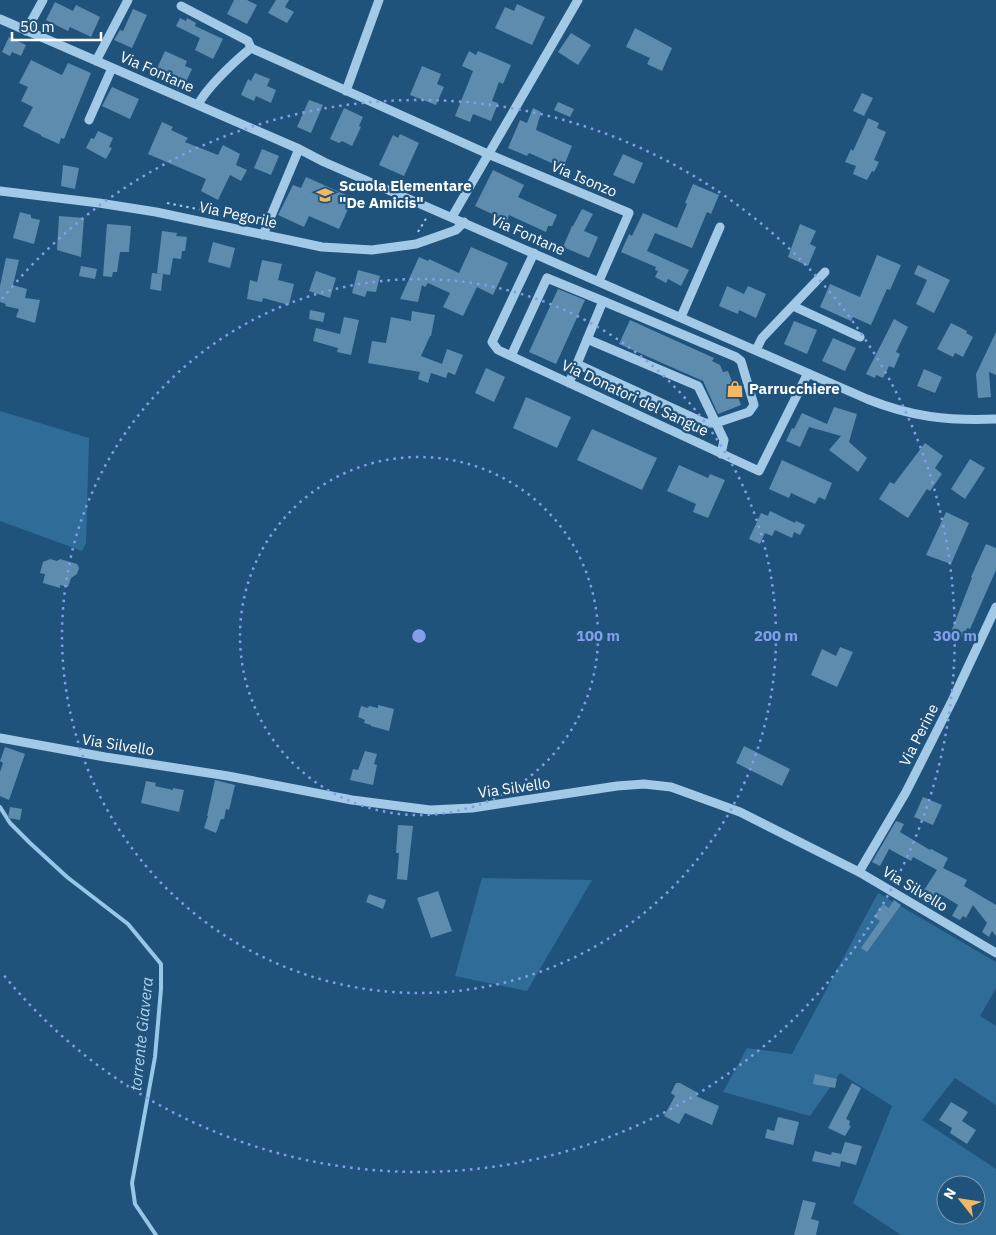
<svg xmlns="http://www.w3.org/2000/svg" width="996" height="1235" viewBox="0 0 996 1235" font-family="'IBM Plex Sans',sans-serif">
<rect width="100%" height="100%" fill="#20537c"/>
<path fill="#2f6c98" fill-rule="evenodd" d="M0 411 89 438 86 543 82 551 0 521Z
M482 878 592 880 527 991 455 976Z
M878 893 996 962V988L980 1016 996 1026V1105L955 1078 922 1120 996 1169V1235H901L853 1203 892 1106 840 1073 810 1116 723 1092 747 1048 792 1054ZM946 1185H976V1215H946Z"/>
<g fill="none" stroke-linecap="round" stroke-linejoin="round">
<path stroke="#96c6e8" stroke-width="4" d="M0 807 10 823 30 843 67 877 128 924 161 964V989L155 1057 132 1183 135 1204 156 1235"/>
</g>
<path fill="#5d8caf" d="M234 0H247L257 5 247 24 227 14Z
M276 0H289L285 7 294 12 287 23 268 13Z
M55 2 73 11 76 5 100 17 91 37 70 27 68 31 46 20Z
M517 4 545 17 532 45 495 28 505 7 514 11Z
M133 9 147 15 132 48 114 40 120 30 123 31Z
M180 18 186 21 187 18 196 23 195 26 223 39 213 59 195 50 200 38 176 26Z
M635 28 672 48 662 71 647 64 650 58 626 47Z
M571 33 591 45 578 65 558 52Z
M9 37 26 45 21 56 12 52 10 56 2 52Z
M165 51 187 61 185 66 192 69 186 82 184 81 179 90 168 84 170 80 155 73Z
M469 51 476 55 478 51 511 65 503 84 499 82 492 101 498 103 491 121 473 114 470 122 455 116 473 71 462 66Z
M31 60 62 75 68 63 91 73 64 139 61 138 59 144 41 136V135L23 126 33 107 21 101 28 87 19 83Z
M422 66 441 74 437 84 444 87 436 105 410 95Z
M255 73 270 79 267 86 276 90 271 103 256 96 254 101 241 95 248 79 251 81Z
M112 87 139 99 130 119 102 106Z
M862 93 873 98 864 116 853 111Z
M309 100 323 105 311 133 297 127Z
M558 102 574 109 570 117 554 110Z
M344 108 363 117 359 126 361 127 352 146 342 141 339 143 330 139Z
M533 108 541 112 536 130 572 146 563 168 529 153 527 156 508 148 520 120 527 123Z
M868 118 879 123 877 128 886 132 874 160 879 162 874 172 872 171 867 180 853 174 856 166 845 162 851 149 853 151Z
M162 122 173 127 171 130 188 138 185 142 213 153 218 155 223 145 240 154 236 165 247 170 241 181 230 175 218 200 201 191 206 179 148 154Z
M98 131 113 138 109 147 112 148 106 159 86 148 91 138 94 139Z
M400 134 419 143 404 176 379 165 393 135 398 138Z
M262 149 279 156 271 175 254 168Z
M623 154 643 163 634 184 613 175Z
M63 165 79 168 75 189 61 186Z
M493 170 524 185 518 197 557 215 552 226H548L546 232 509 215 507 221 475 206Z
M306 177 353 198 339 229 309 216 304 227 278 215 293 185 301 188Z
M693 184 719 195 711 214 707 212 692 248 655 233 647 251 689 270 681 286 668 279 666 283 655 277 658 271 655 270 656 267 621 252 629 234 632 236 643 213 677 228 687 204 685 203Z
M582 209 593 214 584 231 598 237 589 258 563 247 572 226H573Z
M20 212 31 215V218L40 220 34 244 13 238Z
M59 216 84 218 81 257 57 250Z
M107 224 131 226 129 252H120L117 272H113L112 277 103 276Z
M800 224 816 231 810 244 816 247 808 266 788 257Z
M162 231 177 233 176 236 187 237 185 251H182L181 259 173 258 170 275 157 273Z
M213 242 235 248 230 268 208 262Z
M471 247 508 263 493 295 477 287 463 316 443 307 450 293 428 283 425 287 422 285 418 302 400 299 419 257 428 261 429 259 459 273Z
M877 255 901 265 890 290 887 289 871 325 853 317 851 321 820 307 830 284 860 297Z
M6 258 19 260 13 285 27 289 25 298 40 300 35 323 16 317 19 309 5 306 6 304 0 302V286Z
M262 260 282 264 278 280 294 284 289 305 263 298 262 302 247 299 250 280 257 282Z
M918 265 950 280 934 313 916 304 927 280 914 274Z
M81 266 97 269 95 279 79 276Z
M358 270 380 276 376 292 367 291 365 297 352 293Z
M316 271 336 278 330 298 309 291Z
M152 273 163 274 161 291 150 289Z
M727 286 744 294 748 286 766 294 756 318 739 310 738 314 719 306Z
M558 289 585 300 556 364 529 352Z
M310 310 325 313 323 322 309 319Z
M412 311 435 315 431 336H430L421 356 442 364 447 349 463 355 455 375 448 372 446 378 431 373 428 383 418 379 420 372 368 363 372 341 386 343 391 317 411 321Z
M344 317 359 320 351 355 337 352 338 348 313 341 316 328 340 334Z
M894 319 908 327 896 352 900 354 894 368 889 366 883 378 876 375 875 378 866 374Z
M630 320 714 358 712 361 720 365 723 372 728 371 741 405 718 414 703 381 619 344Z
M794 321 817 330 807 354 784 344Z
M951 323 967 331 966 333 973 337 963 357 955 353 953 357 937 349Z
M996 332V375L989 372 991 397 978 398 976 374Z
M833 338 856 348 845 371 822 361Z
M486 368 505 377 494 402 475 393Z
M924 369 942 377 935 393 917 386Z
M526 397 571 417 557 448 513 428Z
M834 407 857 414 849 442 867 458 858 472 829 450 841 436 809 427 800 447 786 441 792 428 794 429 802 413 827 424Z
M592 429 657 458 642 490 577 460Z
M925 443 943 456 935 468 942 474 930 491 927 489 908 518 879 499 890 482 894 484Z
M970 459 985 468 965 499 951 489Z
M782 460 832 483 825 500 819 497 815 504 791 493 789 498 769 489Z
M679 465 708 478 710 474 725 480 708 518 693 512 696 504 667 491Z
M770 511 795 523 796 521 805 525 800 535 794 532 792 538 775 530 772 536 765 533 760 544 749 539 761 513 768 516Z
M946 512 969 523 951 564 926 555Z
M986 544 996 548V570L970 629 967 628 963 637 951 632 972 578 971 577Z
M50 559 57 561 60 559 77 564 79 568 77 574 71 578 68 587 60 585V588L43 583 45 574 40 573 43 562Z
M840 647 853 652 837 687 811 675 822 649 836 656Z
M378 705 394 709 389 731 371 726V725L364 723 365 720 358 717 361 706 368 708 369 706 378 708Z
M744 746 790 769 782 786 736 763Z
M5 747 25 754 9 800 0 796V772L3 763 0 761Z
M365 751 377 754 374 764 377 765 373 785 350 780 353 769 358 770Z
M215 780 235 785 229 810 226 809 224 819H221L216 833 204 828 208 816H207Z
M146 781 156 783 155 786 173 790V788L184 790 179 812 141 803Z
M923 797 942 805 933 825 914 817Z
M10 807 22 809 20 820 8 818Z
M896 821 904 824 900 832 930 850 931 849 948 858 943 868 967 880 964 886 996 905V936L992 931 989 937 982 932 987 923 973 905 966 918 963 916 960 920 952 916 958 905 942 895 934 908 919 898 937 870 913 857 911 861 889 849 880 866 872 862Z
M398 825 413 826 407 880 397 879 399 853H396Z
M438 891 452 931 431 938 417 898Z
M369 894 386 900 383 909 366 902Z
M894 900 901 905 867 952 861 948 880 921 874 917 883 904 889 908Z
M815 1074 837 1079 835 1088 813 1084Z
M676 1083H680L698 1093 696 1096 719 1106 712 1125 685 1113 679 1124 664 1116 675 1096 671 1093Z
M852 1083 861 1088 846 1119 850 1121 849 1125 851 1126 845 1136 828 1128Z
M951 1102 968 1112 962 1121 976 1130 967 1144 950 1133 952 1128 939 1120Z
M778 1117 799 1122 793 1145 765 1138 767 1129 774 1131Z
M845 1142 862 1146 856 1165 841 1161 840 1167 812 1161 815 1151 831 1155 832 1152 841 1154Z
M803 1200 816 1203 811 1219 819 1221 816 1235H794Z"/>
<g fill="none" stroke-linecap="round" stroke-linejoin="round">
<path stroke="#a2c9e6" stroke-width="2" stroke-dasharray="2.5 4" stroke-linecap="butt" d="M167 203 218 213
M418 232 427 217"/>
<path stroke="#a2c9e6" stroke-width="9" d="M181 6 248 41 251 48 488 154 629 213 599 281
M0 19 299 149 324 162 867 399C912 417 947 421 996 419
M26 31 43 0
M96 61 128 0
M346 91 379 0
M198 105C206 88 236 60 251 48
M89 120 112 68
M0 191 99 203 156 212 322 247 372 250 416 244 456 230 464 222
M452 217 578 0
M263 235 299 149
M534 253 492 342 498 350 759 471 808 373
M793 306 860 337
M681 317 720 227
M587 339 698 386 724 440 721 454
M756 350 762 338 825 272
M511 356 547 278 603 301 569 383
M577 364 705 423H716L749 412 754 405 741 361 736 357 603 301
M0 738 105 757 228 776 352 800 430 810 472 808 617 786 644 784 671 787 740 812 859 872 996 953
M859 872 906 792 953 699 996 607"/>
</g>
<g fill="none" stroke="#839eea" stroke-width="2.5" stroke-dasharray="2.5 5">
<circle cx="419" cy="636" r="179"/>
<circle cx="419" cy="636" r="357"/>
<path d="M2 299A536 536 0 1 1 2 973"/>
</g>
<defs>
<g id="school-bare" transform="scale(1.35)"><path d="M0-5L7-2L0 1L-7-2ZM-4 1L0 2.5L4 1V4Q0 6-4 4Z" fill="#f4b862" stroke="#20537c" stroke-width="2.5" paint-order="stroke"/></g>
<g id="shop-bare" transform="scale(1.35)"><path d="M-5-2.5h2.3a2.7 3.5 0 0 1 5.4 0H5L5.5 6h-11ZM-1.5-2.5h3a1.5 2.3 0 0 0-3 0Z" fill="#f4b862" stroke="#20537c" stroke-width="2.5" paint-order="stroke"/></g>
</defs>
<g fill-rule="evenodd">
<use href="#school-bare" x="325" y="195"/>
<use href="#shop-bare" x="735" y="389"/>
</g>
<g text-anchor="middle" stroke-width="4.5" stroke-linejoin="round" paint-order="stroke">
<g font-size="15" fill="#fff" stroke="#20537c">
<text transform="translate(157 72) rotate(24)" y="5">Via Fontane</text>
<text transform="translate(584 179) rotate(23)" y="5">Via Isonzo</text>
<text transform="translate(238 215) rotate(12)" y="5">Via Pegorile</text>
<text transform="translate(528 235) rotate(24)" y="5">Via Fontane</text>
<text transform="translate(635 398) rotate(25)" y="5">Via Donatori del Sangue</text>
<text transform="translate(919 735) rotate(-63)" y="5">Via Perine</text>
<text transform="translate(118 745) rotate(9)" y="5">Via Silvello</text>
<text transform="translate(514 788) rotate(-8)" y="5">Via Silvello</text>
<text transform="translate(915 889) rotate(31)" y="5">Via Silvello</text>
</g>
<g font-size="15" font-weight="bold" fill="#fff" stroke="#20537c" text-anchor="start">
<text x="339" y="191">Scuola Elementare<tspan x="339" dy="17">"De Amicis"</tspan></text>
<text x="749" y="394">Parrucchiere</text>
</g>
<g font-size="16" font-style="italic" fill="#add3ee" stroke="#20537c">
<text transform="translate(141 1034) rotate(-84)" y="6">torrente Giavera</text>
</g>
</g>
<circle cx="419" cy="636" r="8" fill="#839eea" stroke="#20537c" stroke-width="2.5"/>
<g font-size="15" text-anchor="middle" font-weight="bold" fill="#839eea" stroke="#20537c" stroke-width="4.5" stroke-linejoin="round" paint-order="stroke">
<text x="598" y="641">100 m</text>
<text x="776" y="641">200 m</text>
<text x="955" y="641">300 m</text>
</g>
<g transform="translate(961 1200) rotate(300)"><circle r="24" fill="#20537c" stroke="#7998b0"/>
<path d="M0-4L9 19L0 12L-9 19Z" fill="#f4b862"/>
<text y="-8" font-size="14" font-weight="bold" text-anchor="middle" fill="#ffffff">N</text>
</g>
<path d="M12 32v8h89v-8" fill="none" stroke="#ffffff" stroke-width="2.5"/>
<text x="20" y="32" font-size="15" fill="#ffffff" stroke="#20537c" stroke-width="4" paint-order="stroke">50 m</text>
</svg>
